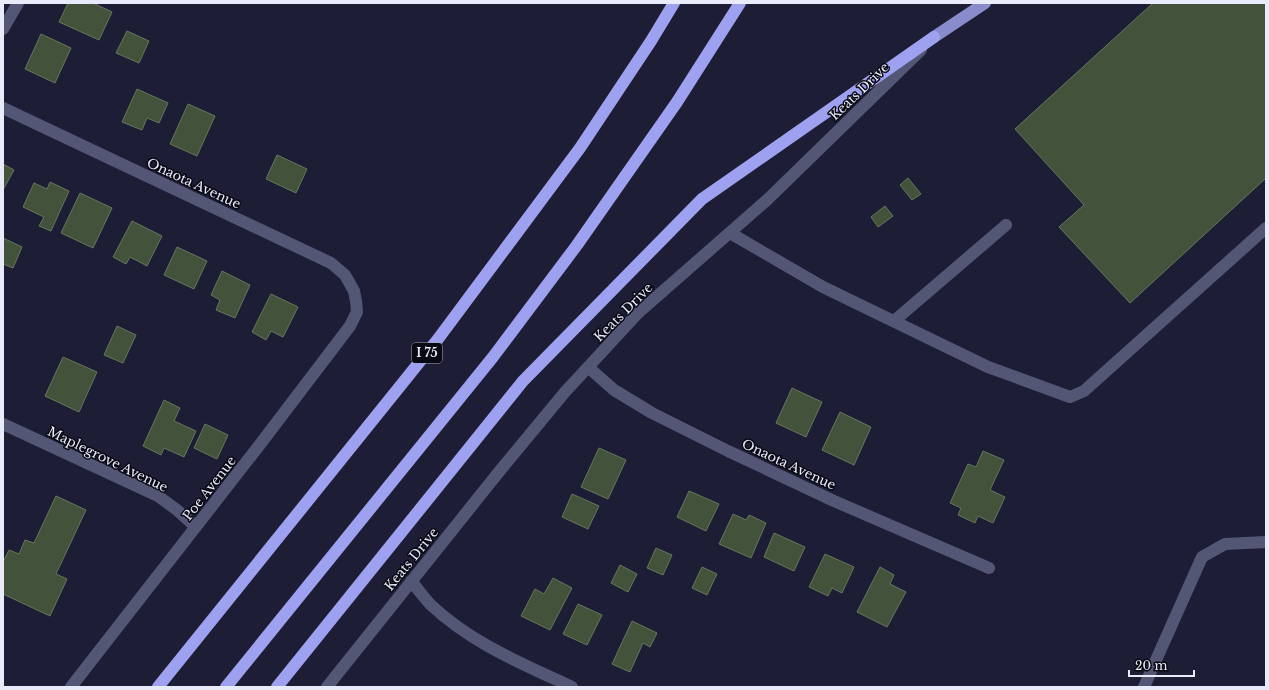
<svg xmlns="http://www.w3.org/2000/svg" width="1269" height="690" viewBox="0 0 1269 690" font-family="'Libre Baskerville',serif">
<rect width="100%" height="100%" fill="#1d1e35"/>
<path fill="#43523a" stroke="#66775d" d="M68 3H93L112 12 99 40 59 22Z
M1153 3H1266V178L1130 303 1059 227 1084 205 1015 129Z
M127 31 149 41 139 63 116 53Z
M41 34 71 48 55 83 25 69Z
M137 89 168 103 159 123 147 118 142 130 122 122Z
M188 104 215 116 197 156 170 144Z
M277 155 307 169 296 193 266 179Z
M3 164 14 170 3 190Z
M908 178 921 194 912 200 900 185Z
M50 182 69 191 51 231 39 226 44 217 23 207 34 183 47 189Z
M80 193 112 208 93 248 61 233Z
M885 206 893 216 878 227 871 217Z
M132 221 162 236 147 266 130 257 126 264 113 257Z
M3 238 22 247 13 268 3 264Z
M177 247 207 261 194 289 164 275Z
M222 271 250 285 235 318 216 310 220 300 211 295Z
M271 294 298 307 283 337 271 331 266 340 252 332Z
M117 326 136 335 123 363 104 355Z
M63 357 97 372 79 412 45 396Z
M792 388 822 402 806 437 776 423Z
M164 400 180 408 174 421 196 431 184 457 164 448 161 455 143 446Z
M840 412 871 427 854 465 822 450Z
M205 424 228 435 217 459 194 448Z
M599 448 626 460 608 499 581 487Z
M983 451 1004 460 990 490 1005 497 993 523 978 516 975 523 958 515 961 508 950 503 968 464 976 467Z
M689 491 719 504 706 531 677 517Z
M572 494 599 506 588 529 562 517Z
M56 496 86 510 56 574 67 579 50 616 3 594V562L9 550 19 554 25 540 34 543Z
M733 514 746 520 749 515 766 523 751 558 719 544Z
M774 533 805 547 794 571 764 557Z
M656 548 672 555 663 575 647 568Z
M825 554 854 567 842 593 832 588 828 596 809 587Z
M620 565 637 574 628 592 611 583Z
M702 567 717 574 707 595 692 588Z
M880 567 894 575 890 584 906 592 887 627 857 612Z
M553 578 572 588 550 630 521 616 535 589 544 594Z
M578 604 602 615 587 645 563 634Z
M632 621 657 633 650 647 643 643 630 672 612 664Z"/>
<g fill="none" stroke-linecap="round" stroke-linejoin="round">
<path stroke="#545676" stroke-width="12" d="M3 29 18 3
M3 108 331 263 345 275 354 291 356 301 357 312 350 326 258 447 71 687
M730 233 823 287 988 367 1070 397 1084 391 1266 228
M894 321 1006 225
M588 367 614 390 652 413 728 451 834 501 989 568
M3 424 158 496 177 510 196 527
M411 581C418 589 424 598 431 605 471 643 523 664 572 687
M327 687 498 473 565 392 638 313 767 200 921 50
M1144 687 1202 557 1225 544 1266 542"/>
<path stroke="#888ccd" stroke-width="12" d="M934 37 985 3"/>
<path stroke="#9da1ef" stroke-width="12" d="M158 687 438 339 580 148 651 41 674 3
M226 687 493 357 577 245 677 102 740 3
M277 687 523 381 702 199 934 37"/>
</g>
<g text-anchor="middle" stroke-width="3" stroke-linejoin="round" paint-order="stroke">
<rect fill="#080913" stroke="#a6a7b5" stroke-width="1" x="412" y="343" width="30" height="20" rx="3"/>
<g font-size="12" font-weight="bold" fill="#e9ebfb">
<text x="427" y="357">I 75</text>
</g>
<g font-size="13" fill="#e9ebfb" stroke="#080913">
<text transform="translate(859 91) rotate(-44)" y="5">Keats Drive</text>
<text transform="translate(194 183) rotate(25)" y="5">Onaota Avenue</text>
<text transform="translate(623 312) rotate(-45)" y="5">Keats Drive</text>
<text transform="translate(108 459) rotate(26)" y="5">Maplegrove Avenue</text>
<text transform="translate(789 464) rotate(25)" y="5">Onaota Avenue</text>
<text transform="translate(209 488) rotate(-52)" y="5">Poe Avenue</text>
<text transform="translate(411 559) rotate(-51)" y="5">Keats Drive</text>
</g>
</g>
<rect width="1269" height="690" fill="none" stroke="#e9ebfb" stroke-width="8"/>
<path d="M1129 670v6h65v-6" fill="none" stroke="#e9ebfb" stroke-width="2"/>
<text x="1135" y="670" font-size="12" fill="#e9ebfb" stroke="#080913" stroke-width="3" paint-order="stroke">20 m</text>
</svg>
